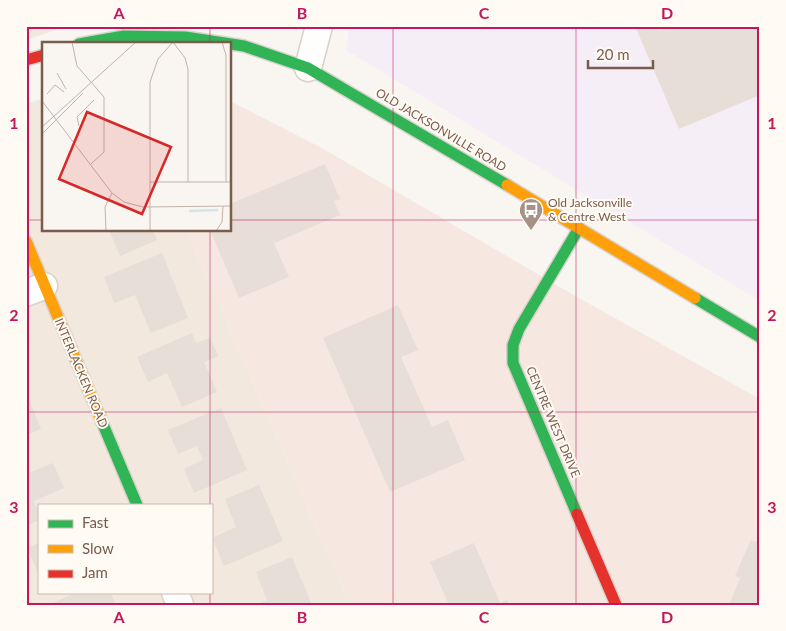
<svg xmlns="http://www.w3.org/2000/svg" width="786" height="631" viewBox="0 0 786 631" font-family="Lato,sans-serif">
<rect width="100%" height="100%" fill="#f9f5f0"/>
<path fill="#f2e8de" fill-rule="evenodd" d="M26 26H67L26 40Z
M44 98V230H186L350 605H26V104ZM39 505H211V592H39Z"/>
<path fill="#f6e8e1" d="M230 101 320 147 570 293 760 399V605H350L186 230H230Z"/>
<path fill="#f6eef6" d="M349 26H760V301L346 50Z"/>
<path fill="#e6ded7" d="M635 26H760V95L679 129Z
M325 164 340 199 334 201 340 215 274 243 289 277 239 298 210 230H230V204Z
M109 230H153L157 240 120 256Z
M162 253 188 318 151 333 135 295 114 303 104 277Z
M398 305 418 350 401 357 432 427 448 420 465 460 390 492 323 338Z
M192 333 196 343 210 338 218 356 204 362 217 392 182 407 167 373 148 382 137 357Z
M30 402 41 429 26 435V404Z
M221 408 247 470 194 493 184 469 203 460 197 446 178 454 168 430Z
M53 463 64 488 34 501 39 513V520L26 526V474Z
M259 485 283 541 224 566 212 538 236 527 225 499Z
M751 540 760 543V605H729L740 578 735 576Z
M39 543V575L27 548Z
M474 543 500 603 507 600 510 605H449L430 562Z
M292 557 312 605H256L267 600 256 572Z
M77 592H110L116 605H49Z"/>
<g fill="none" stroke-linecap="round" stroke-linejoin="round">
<g stroke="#d7d1cb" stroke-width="29">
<path id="street" d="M308 68 319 26
M26 293 44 286
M175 592 180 605"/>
</g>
<g stroke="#d9d2cb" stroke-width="14">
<path id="fast" d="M79 44 124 36 185 37 244 46 308 68 507 185
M695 298 760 337
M102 422 137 505
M577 514 513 363V345L519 329 579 228"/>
</g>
<g stroke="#d9d2cb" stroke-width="14">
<path id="slow" d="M507 185 695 298
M26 241 102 422"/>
</g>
<g stroke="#d9d2cb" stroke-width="14">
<path id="jam" d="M26 60 44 55
M577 514 616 605"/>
</g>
<use href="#street" stroke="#fefefd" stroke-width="26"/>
<use href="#fast" stroke="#30b455" stroke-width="11"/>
<use href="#slow" stroke="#ff9f0a" stroke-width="11"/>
<use href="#jam" stroke="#e5322d" stroke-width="11"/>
</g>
<path fill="none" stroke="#c2185b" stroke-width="1" stroke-opacity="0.55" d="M210 26V44M393 26V605M576 26V605M26 220H44M230 220H760M210 230V505M26 412H760M210 592V605"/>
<defs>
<g id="bus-pin" transform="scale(1.25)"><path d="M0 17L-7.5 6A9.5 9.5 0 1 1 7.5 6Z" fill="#a69286" stroke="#fffaf3"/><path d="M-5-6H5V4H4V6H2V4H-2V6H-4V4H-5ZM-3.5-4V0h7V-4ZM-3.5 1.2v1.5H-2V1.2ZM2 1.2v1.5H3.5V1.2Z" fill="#fff"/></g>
</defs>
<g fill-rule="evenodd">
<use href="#bus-pin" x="531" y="210"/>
</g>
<g text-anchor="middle" stroke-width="4" stroke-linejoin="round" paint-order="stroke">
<g font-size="12" fill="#7a5c4d" stroke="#fffaf3">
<text transform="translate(441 130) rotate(31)" y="4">OLD JACKSONVILLE ROAD</text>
<text transform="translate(81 373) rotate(67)" y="4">INTERLACKEN ROAD</text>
<text transform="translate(553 422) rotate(67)" y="4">CENTRE WEST DRIVE</text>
</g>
<g font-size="12" fill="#7a5c4d" stroke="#fffaf3" text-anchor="start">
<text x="548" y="207">Old Jacksonville<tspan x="548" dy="14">&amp; Centre West</tspan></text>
</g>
</g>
<g transform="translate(42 42)">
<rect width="189" height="189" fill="#f9f5f0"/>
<path fill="none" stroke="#d0e8ea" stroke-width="2.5" d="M147 169 176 168"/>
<path fill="none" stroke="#c2b3aa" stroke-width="1" d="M30 0 35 24 62 55V110L49 122M131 0 143 16 146 27V140M180 0 184 13V140M15 31 24 47M5 52 13 43 22 50M0 59 70 151 82 160 101 165 189 164M37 84 35 75 52 58M0 85 94 0M0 92 41 51M108 140H189M64 189 63 165 70 151M108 189V40L116 17 131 0M174 189 180 180 181 164"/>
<path fill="#d62828" fill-opacity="0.15" stroke="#d62828" stroke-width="2.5" d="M45 70 129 105 100 172 17 137Z"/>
<rect width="189" height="189" fill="none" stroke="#7a5c4d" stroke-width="2.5"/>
</g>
<rect width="786" height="631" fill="none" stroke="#fffaf3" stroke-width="55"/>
<rect x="38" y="504" width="175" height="90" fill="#fffaf3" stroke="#cabbb1"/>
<rect x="48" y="520" width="25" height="8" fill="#30b455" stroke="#cabbb1"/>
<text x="82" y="528" font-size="15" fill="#7a5c4d">Fast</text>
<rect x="48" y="545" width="25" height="8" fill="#ff9f0a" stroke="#cabbb1"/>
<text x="82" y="554" font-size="15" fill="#7a5c4d">Slow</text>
<rect x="48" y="570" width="25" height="8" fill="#e5322d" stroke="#cabbb1"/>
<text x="82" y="578" font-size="15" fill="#7a5c4d">Jam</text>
<path d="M588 60v8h65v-8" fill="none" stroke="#7a5c4d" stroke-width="2.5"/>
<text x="596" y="60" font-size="15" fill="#7a5c4d" stroke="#fffaf3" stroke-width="4" paint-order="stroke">20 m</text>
<rect x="28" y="28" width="730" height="576" fill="none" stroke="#c2185b" stroke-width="2"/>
<g font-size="16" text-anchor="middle" font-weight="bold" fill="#c2185b">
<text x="119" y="19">A</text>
<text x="302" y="19">B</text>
<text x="484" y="19">C</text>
<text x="667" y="19">D</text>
<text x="14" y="129">1</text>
<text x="772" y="129">1</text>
<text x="14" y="321">2</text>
<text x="772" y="321">2</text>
<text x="14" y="513">3</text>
<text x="772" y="513">3</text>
<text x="119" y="623">A</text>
<text x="302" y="623">B</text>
<text x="484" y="623">C</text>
<text x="667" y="623">D</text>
</g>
</svg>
